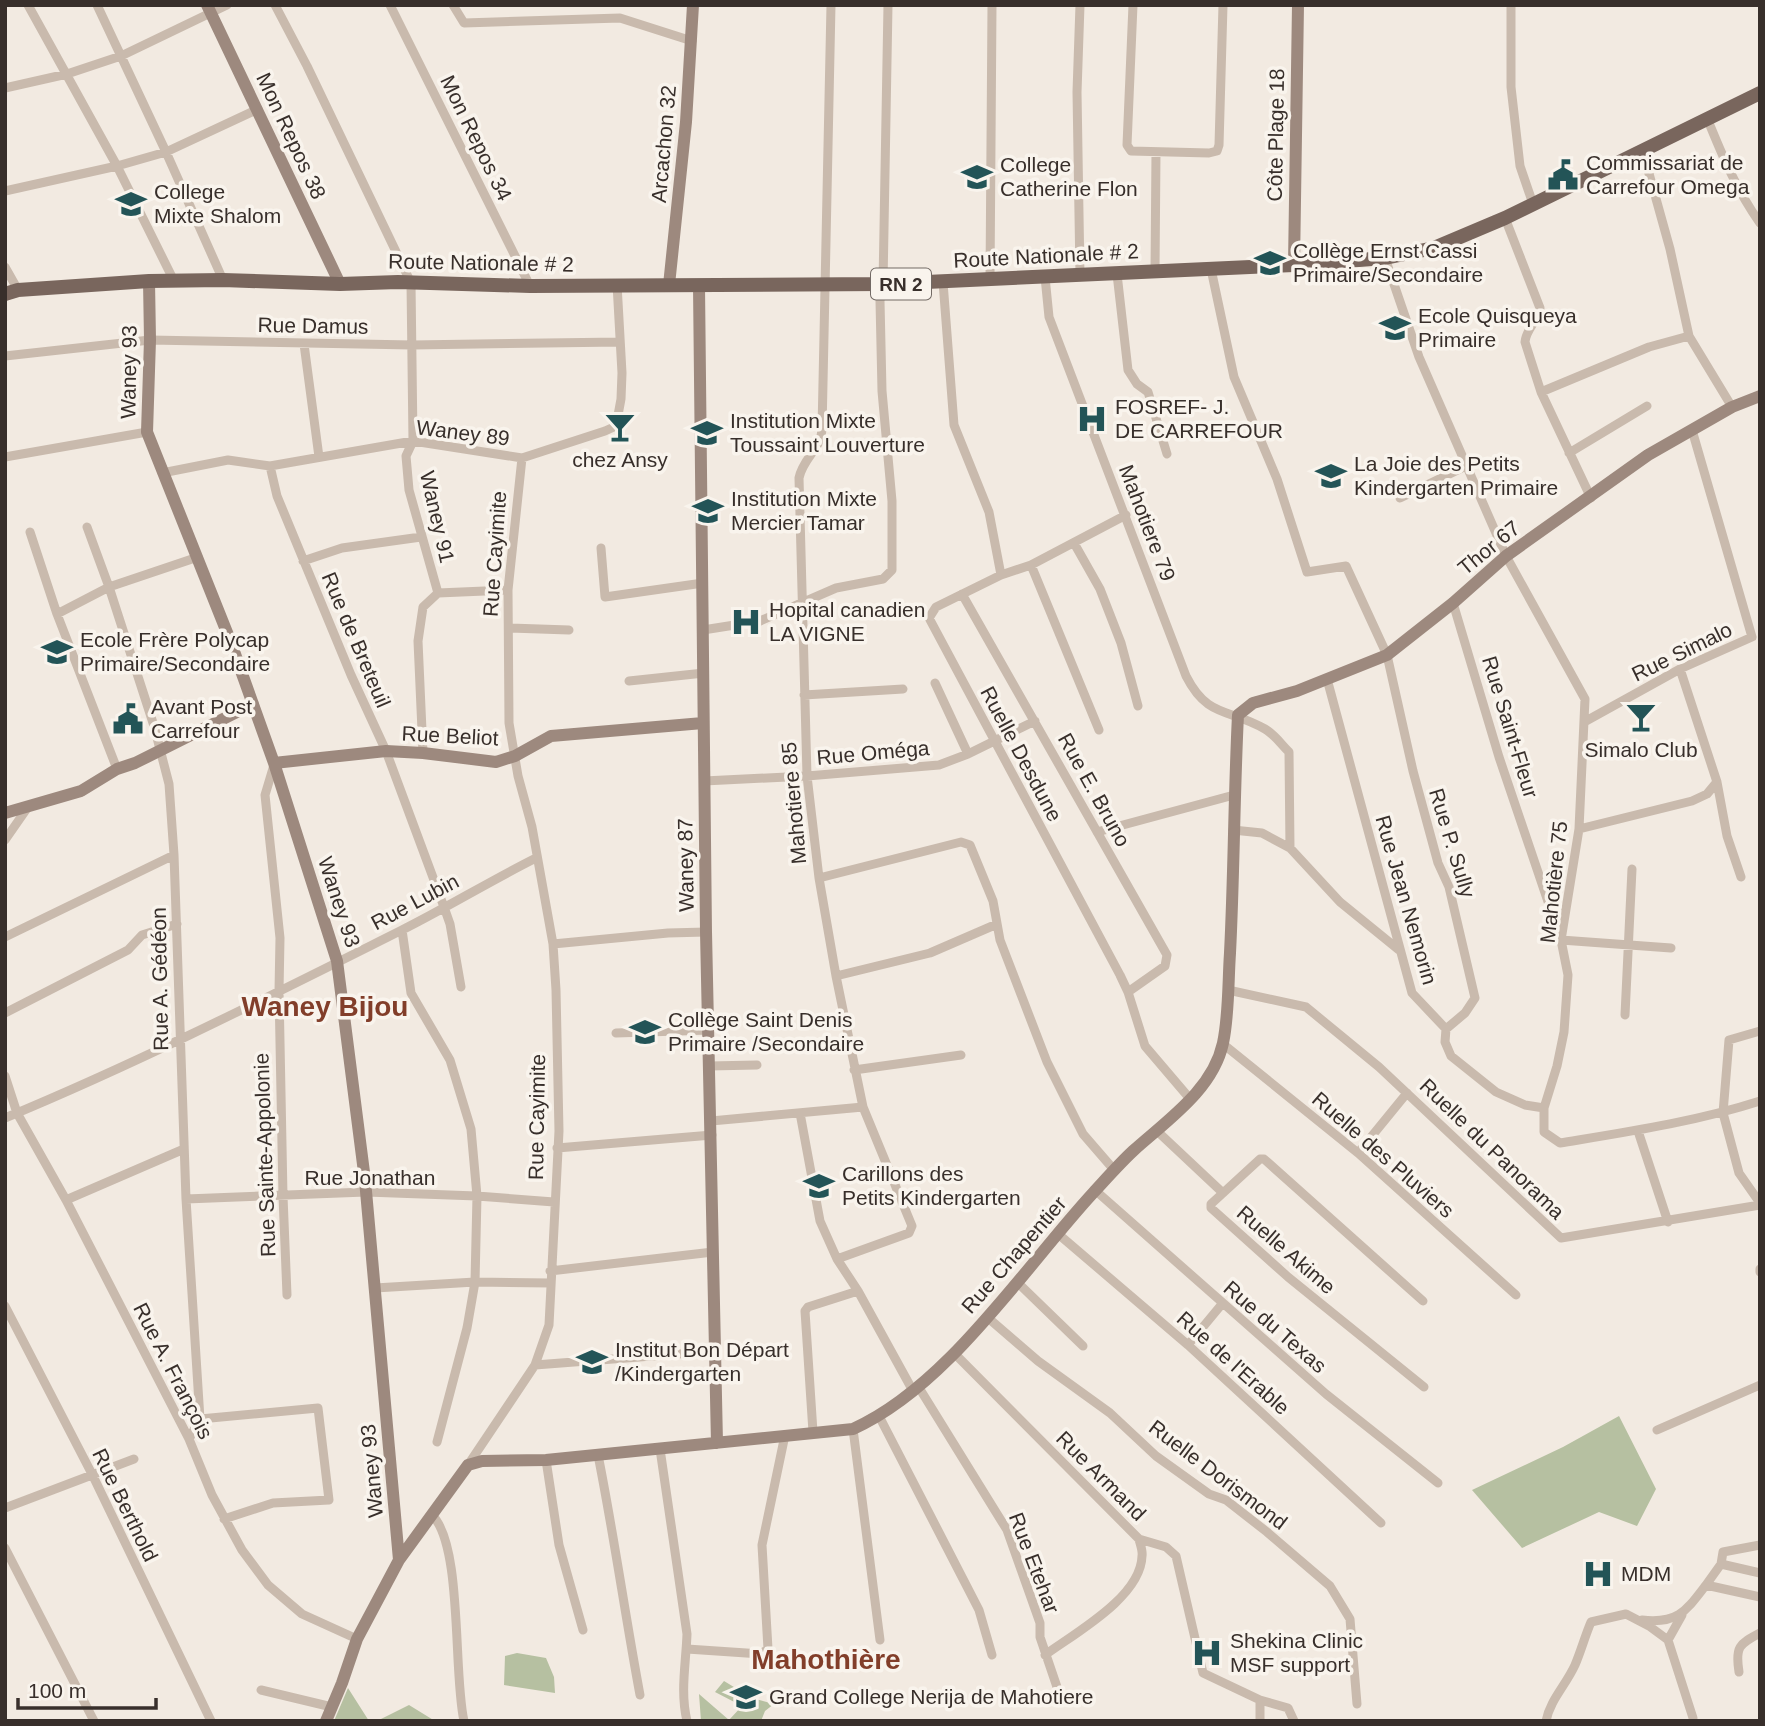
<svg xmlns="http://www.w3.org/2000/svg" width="1765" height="1726" viewBox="0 0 1765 1726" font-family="Arial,sans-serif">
<rect width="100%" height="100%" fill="#f2eae1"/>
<path fill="#b6c0a1" d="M1619 1416 1656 1489 1637 1526 1599 1512 1522 1548 1472 1490 1563 1447Z
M517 1653 546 1658 554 1677 555 1693 504 1685 505 1656Z
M724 1681 752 1698 774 1704 765 1711 761 1721H701L699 1694 729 1720 742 1706 715 1692Z
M348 1688 369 1721H334Z
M409 1705 435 1721H377Z"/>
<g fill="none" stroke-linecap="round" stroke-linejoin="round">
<path stroke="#c9baad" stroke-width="9" d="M28 5 117 166 174 281
M97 5 166 152 223 280
M275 5 307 66 411 283 413 441 406 456 409 490 438 593 423 607 418 641 423 753
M390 5 530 286
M453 5 464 23 620 18 692 41
M831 5 822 430C821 449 803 458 799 478L807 776 819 878 836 976 863 1107 912 1226 909 1233 837 1259
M1080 5 1077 92 1080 275
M1133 5 1127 145 1131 151 1209 153 1217 151 1219 145 1223 5
M1511 5V87L1520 166 1533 204
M5 88 67 74 121 56 227 5
M1707 118C1722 155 1737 191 1760 223
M1643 152 1670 249 1689 336 1732 407
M5 191 117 166 166 152 258 109
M1505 218 1540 308C1538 321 1526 329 1525 342L1541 392 1591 498
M1385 258 1419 357 1506 556 1585 699 1579 829 1561 940 1568 975 1564 1032 1557 1066 1544 1108V1132L1560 1143C1627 1132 1695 1122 1760 1101
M5 267 18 290
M1211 269 1234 377 1277 479 1307 572 1346 566 1387 655 1413 771 1438 863 1449 887 1475 998 1465 1013 1446 1029
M1155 271 1156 152
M1117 274 1128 370 1137 384 1148 392 1167 454
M1045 277 1049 317 1186 676C1208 719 1229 708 1265 729 1274 734 1281 744 1289 752L1290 848
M990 280 992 5
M943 282 954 425 989 512 1001 575
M304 344 319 457
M5 356 150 340 412 345 620 342
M1541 392 1649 347 1689 336
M1569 453 1647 406
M5 457 147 432
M270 466 277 496 351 675 386 751 444 907 450 924 461 987
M162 473 228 460 270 466 413 441 522 458 605 431 616 426 621 399 622 373 617 284
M1400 498 1466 466
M1126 515 1031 565 1001 575 936 607 929 618 1120 975 1128 992 1145 1046 1191 1100
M87 527 109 587 154 726 169 784 174 855 186 1199 200 1419 189 1439
M30 532 57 614 117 769
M1074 543 1100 589 1121 643 1138 706
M601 548 605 597 703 583
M303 561 342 548 421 537
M1031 565 1099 730
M438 593 508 590
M962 594 1167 955 1165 966 1128 992
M1453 603 1499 757 1561 940 1671 948
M57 614 109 587 198 557
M510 628 569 630
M703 630 760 621 836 588 883 579 892 570V501L882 391 880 301 883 284 888 5
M1680 669 1717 782 1727 836 1741 877
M1327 679 1412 993 1446 1029 1445 1042 1451 1056 1496 1092 1525 1105 1544 1108
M629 681 704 673
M935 683 968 754
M804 695 903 689
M1586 721 1680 669 1752 637 1692 430
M274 765 265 795 280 938 279 991 283 1196 287 1295
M704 781 807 776 939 765 968 754 1035 721
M1579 829 1692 801 1707 794 1717 782
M1233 830 1262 833 1290 848 1340 902 1399 950
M1097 832 1234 795
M5 840 28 807
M819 878 961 842 970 845 993 901 1000 940 1047 1062 1083 1134 1115 1171
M402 930 411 993 450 1060 471 1129 477 1196 475 1282 467 1328 437 1442
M5 937 174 855
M553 944 668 933 706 932
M836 976 930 953 997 924
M1228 990 1306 1007 1379 1067 1561 1238 1760 1205
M5 1013 128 950 142 935 177 924
M1625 1015 1632 869
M1760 1031 1729 1040 1723 1113 1739 1173 1760 1203
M616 1033 709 1030
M1223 1044 1358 1153 1516 1295
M709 1066 757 1065
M854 1070 961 1055
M5 1076 17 1113 66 1200 189 1439 212 1495 242 1550 268 1585 302 1614 357 1639
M800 1113 820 1221 837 1259 858 1291 913 1391
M5 1118C140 1062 270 996 400 931 446 908 490 881 536 858
M711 1121 863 1107
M1157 1131 1223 1193 1211 1204V1208L1288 1277 1424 1387
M1638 1131 1668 1222
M557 1148 712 1135
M1358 1153 1407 1093
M1096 1191 1326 1394 1438 1483
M1223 1193 1260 1159H1264L1423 1301
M186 1199 366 1192 477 1196 554 1202
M66 1200 184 1149
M1057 1233 1188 1345 1381 1523
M1760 1269V1272
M550 1271 713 1252
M1018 1283 1083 1346
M375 1288 475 1282 550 1283
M5 1306 93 1476 211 1721
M987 1317 1038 1361 1110 1413 1156 1456 1209 1494 1226 1500 1267 1532 1330 1586 1350 1619 1357 1704
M1188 1345 1222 1304
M954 1353 1139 1539 1166 1547 1176 1556 1203 1673 1260 1700V1721
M535 1365 717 1351
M918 1386 1007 1530 1040 1623V1637L1057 1687
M879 1416 979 1610 992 1655
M200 1419 318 1408 329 1500 273 1503 224 1519
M853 1429 880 1640
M1657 1430 1760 1385
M813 1432 805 1311 808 1307 858 1291
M660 1449 687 1634C686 1663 680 1692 687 1721
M598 1455C614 1535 625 1615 640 1695
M546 1460 559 1545 583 1630
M468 1465 535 1365 549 1325 559 1131 556 990 553 944 532 827 518 776 509 723 508 590 522 458
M5 1508 134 1459
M432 1515C463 1545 453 1674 464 1721
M5 1548 94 1721
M1721 1564 1760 1573
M1706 1585 1721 1564 1723 1552 1760 1545
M1642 1620C1678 1624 1686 1611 1706 1585L1760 1597
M1668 1640 1682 1615
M687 1649 761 1654 768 1649 762 1545 785 1435
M1045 1655C1075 1633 1141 1597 1142 1556 1143 1551 1140 1544 1139 1539
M1739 1672C1735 1647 1739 1644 1760 1633
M261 1690 332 1707
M1260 1700 1288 1708 1294 1721
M1546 1721C1550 1700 1566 1685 1575 1665 1581 1651 1585 1636 1591 1622L1626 1614 1649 1626 1668 1640 1693 1718"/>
<path stroke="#9d897e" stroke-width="12" d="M207 5 340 284
M1294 265 1298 5
M149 281 150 340 147 432 230 640 274 763 337 961 365 1180 399 1560
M669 285 686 122 693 5
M699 286 706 932 717 1443
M274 763 386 751 423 753 496 762 515 756 551 736 703 723
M5 813 81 791 117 769 135 763 253 704
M326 1721 342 1683 357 1639 399 1560 468 1465 482 1461 546 1460 853 1429C947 1387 1024 1268 1093 1193 1106 1179 1119 1164 1133 1151 1166 1121 1213 1090 1223 1043 1229 1015 1228 982 1230 953 1234 874 1234 795 1238 715L1253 703 1297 691 1387 655 1453 603 1506 556 1648 455 1732 407 1760 396"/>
<path stroke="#79665d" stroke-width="14" d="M5 294 18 290 149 281 223 280 340 284 398 282 530 286 883 284 1294 265 1385 258 1434 248 1505 218 1760 93"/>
</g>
<defs>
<g id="civic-bare" transform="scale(2.415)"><path d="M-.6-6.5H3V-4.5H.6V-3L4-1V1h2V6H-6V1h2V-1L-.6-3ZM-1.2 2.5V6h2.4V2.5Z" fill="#235457" stroke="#f9f4ed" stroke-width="2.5" paint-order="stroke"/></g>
<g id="school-bare" transform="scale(2.415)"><path d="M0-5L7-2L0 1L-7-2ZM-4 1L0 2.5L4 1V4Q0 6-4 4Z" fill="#235457" stroke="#f9f4ed" stroke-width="2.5" paint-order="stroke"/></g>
<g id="hospital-bare" transform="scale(2.415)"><path d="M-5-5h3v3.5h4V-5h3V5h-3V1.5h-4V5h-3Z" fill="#235457" stroke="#f9f4ed" stroke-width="2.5" paint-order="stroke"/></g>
<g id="bar-bare" transform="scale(2.415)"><path d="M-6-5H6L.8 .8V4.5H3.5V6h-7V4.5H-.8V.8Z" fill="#235457" stroke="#f9f4ed" stroke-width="2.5" paint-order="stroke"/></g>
</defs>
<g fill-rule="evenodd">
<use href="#civic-bare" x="1563" y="175"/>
<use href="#school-bare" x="977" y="177"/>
<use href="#school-bare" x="131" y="204"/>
<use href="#school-bare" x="1270" y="263"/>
<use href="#school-bare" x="1395" y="328"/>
<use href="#hospital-bare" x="1092" y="419"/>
<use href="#bar-bare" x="620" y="427"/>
<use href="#school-bare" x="707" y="433"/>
<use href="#school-bare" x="1331" y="476"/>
<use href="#school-bare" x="708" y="511"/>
<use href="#hospital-bare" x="746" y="622"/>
<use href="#school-bare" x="57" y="652"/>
<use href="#bar-bare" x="1641" y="717"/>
<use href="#civic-bare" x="128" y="719"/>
<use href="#school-bare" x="645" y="1032"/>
<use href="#school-bare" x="819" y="1186"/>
<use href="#school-bare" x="592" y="1362"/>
<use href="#hospital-bare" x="1598" y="1574"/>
<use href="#hospital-bare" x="1207" y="1653"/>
<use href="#school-bare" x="746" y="1697"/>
</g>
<g text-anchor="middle" stroke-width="7" stroke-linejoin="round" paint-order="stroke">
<rect fill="#f9f4ed" stroke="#726a65" stroke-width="2" x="871" y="268.5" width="60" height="31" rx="5"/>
<g font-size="19" font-weight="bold" fill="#382f2b">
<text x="901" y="291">RN 2</text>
</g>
<g font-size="21" fill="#382f2b" stroke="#f9f4ed">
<text transform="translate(1276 135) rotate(-89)" y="7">Côte Plage 18</text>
<text transform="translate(291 136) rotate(65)" y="7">Mon Repos 38</text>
<text transform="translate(476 138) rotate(64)" y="7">Mon Repos 34</text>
<text transform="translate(664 144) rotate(-85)" y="7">Arcachon 32</text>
<text transform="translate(1046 256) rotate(-3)" y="7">Route Nationale # 2</text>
<text transform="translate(481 263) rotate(1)" y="7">Route Nationale # 2</text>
<text transform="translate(313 326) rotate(1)" y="7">Rue Damus</text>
<text transform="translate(129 372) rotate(-89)" y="7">Waney 93</text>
<text transform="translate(463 433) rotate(7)" y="7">Waney 89</text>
<text transform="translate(437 517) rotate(77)" y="7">Waney 91</text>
<text transform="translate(1147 523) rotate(69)" y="7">Mahotiere 79</text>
<text transform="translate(1489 548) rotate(-39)" y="7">Thor 67</text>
<text transform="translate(495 554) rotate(-86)" y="7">Rue Cayimite</text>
<text transform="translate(356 640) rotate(67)" y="7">Rue de Breteuil</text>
<text transform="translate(1682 652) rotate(-26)" y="7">Rue Simalo</text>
<text transform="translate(1510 727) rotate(73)" y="7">Rue Saint-Fleur</text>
<text transform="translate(450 736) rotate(3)" y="7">Rue Beliot</text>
<text transform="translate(873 753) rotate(-5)" y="7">Rue Oméga</text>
<text transform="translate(1021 754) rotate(62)" y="7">Ruelle Desdune</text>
<text transform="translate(1094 790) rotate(61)" y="7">Rue E. Bruno</text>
<text transform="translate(794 803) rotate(-95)" y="7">Mahotiere 85</text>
<text transform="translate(1452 843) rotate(73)" y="7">Rue P. Sully</text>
<text transform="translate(686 865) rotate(-91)" y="7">Waney 87</text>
<text transform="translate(1554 882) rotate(-84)" y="7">Mahotière 75</text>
<text transform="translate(1406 900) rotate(74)" y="7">Rue Jean Nemorin</text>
<text transform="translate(339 902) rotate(72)" y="7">Waney 93</text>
<text transform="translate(415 902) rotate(-28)" y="7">Rue Lubin</text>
<text transform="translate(160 979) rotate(-91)" y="7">Rue A. Gédéon</text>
<text transform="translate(537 1117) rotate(-89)" y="7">Rue Cayimite</text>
<text transform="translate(1492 1149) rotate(44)" y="7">Ruelle du Panorama</text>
<text transform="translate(265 1155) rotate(-92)" y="7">Rue Sainte-Appolonie</text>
<text transform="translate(1383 1155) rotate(41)" y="7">Ruelle des Pluviers</text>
<text x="370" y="1185">Rue Jonathan</text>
<text transform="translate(1286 1250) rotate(41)" y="7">Ruelle Akime</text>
<text transform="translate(1014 1255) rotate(-49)" y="7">Rue Chapentier</text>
<text transform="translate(1275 1327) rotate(41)" y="7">Rue du Texas</text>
<text transform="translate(1233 1363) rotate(42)" y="7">Rue de l'Erable</text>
<text transform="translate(173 1371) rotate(63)" y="7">Rue A. François</text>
<text transform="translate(372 1471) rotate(-95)" y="7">Waney 93</text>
<text transform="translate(1218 1475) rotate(37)" y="7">Ruelle Dorismond</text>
<text transform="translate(1101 1476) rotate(45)" y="7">Rue Armand</text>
<text transform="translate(125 1505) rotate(64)" y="7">Rue Berthold</text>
<text transform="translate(1034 1563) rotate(69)" y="7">Rue Etehar</text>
</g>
<g font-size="21" fill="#382f2b" stroke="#f9f4ed" text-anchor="start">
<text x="1586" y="170">Commissariat de<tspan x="1586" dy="24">Carrefour Omega</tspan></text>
<text x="1000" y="172">College<tspan x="1000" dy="24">Catherine Flon</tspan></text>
<text x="154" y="199">College<tspan x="154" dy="24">Mixte Shalom</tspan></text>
<text x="1293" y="258">Collège Ernst Cassi<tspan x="1293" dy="24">Primaire/Secondaire</tspan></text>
<text x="1418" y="323">Ecole Quisqueya<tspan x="1418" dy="24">Primaire</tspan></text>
<text x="1115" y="414">FOSREF- J.<tspan x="1115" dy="24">DE CARREFOUR</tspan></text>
<text x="730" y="428">Institution Mixte<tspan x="730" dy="24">Toussaint Louverture</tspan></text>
<text x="620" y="467" text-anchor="middle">chez Ansy</text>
<text x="1354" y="471">La Joie des Petits<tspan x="1354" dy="24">Kindergarten Primaire</tspan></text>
<text x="731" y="506">Institution Mixte<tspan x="731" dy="24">Mercier Tamar</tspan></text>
<text x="769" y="617">Hopital canadien<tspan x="769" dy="24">LA VIGNE</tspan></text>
<text x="80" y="647">Ecole Frère Polycap<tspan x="80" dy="24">Primaire/Secondaire</tspan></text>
<text x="151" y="714">Avant Post<tspan x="151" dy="24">Carrefour</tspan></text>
<text x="1641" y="757" text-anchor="middle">Simalo Club</text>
<text x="668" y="1027">Collège Saint Denis<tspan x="668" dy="24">Primaire /Secondaire</tspan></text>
<text x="842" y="1181">Carillons des<tspan x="842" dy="24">Petits Kindergarten</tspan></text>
<text x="615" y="1357">Institut Bon Départ<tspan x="615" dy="24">/Kindergarten</tspan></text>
<text x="1621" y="1581">MDM</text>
<text x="1230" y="1648">Shekina Clinic<tspan x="1230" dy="24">MSF support</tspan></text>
<text x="769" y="1704">Grand College Nerija de Mahotiere</text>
</g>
<g font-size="28" font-weight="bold" fill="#823e2a" stroke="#f9f4ed">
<text x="325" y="1016">Waney Bijou</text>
<text x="826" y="1669">Mahothière</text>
</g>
</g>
<rect width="1765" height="1726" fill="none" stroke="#382f2b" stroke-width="14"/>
<path d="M18 1698v10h138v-10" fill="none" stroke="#382f2b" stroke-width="3.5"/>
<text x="28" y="1698" font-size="21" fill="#382f2b" stroke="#f9f4ed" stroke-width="5" paint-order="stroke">100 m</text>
</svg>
